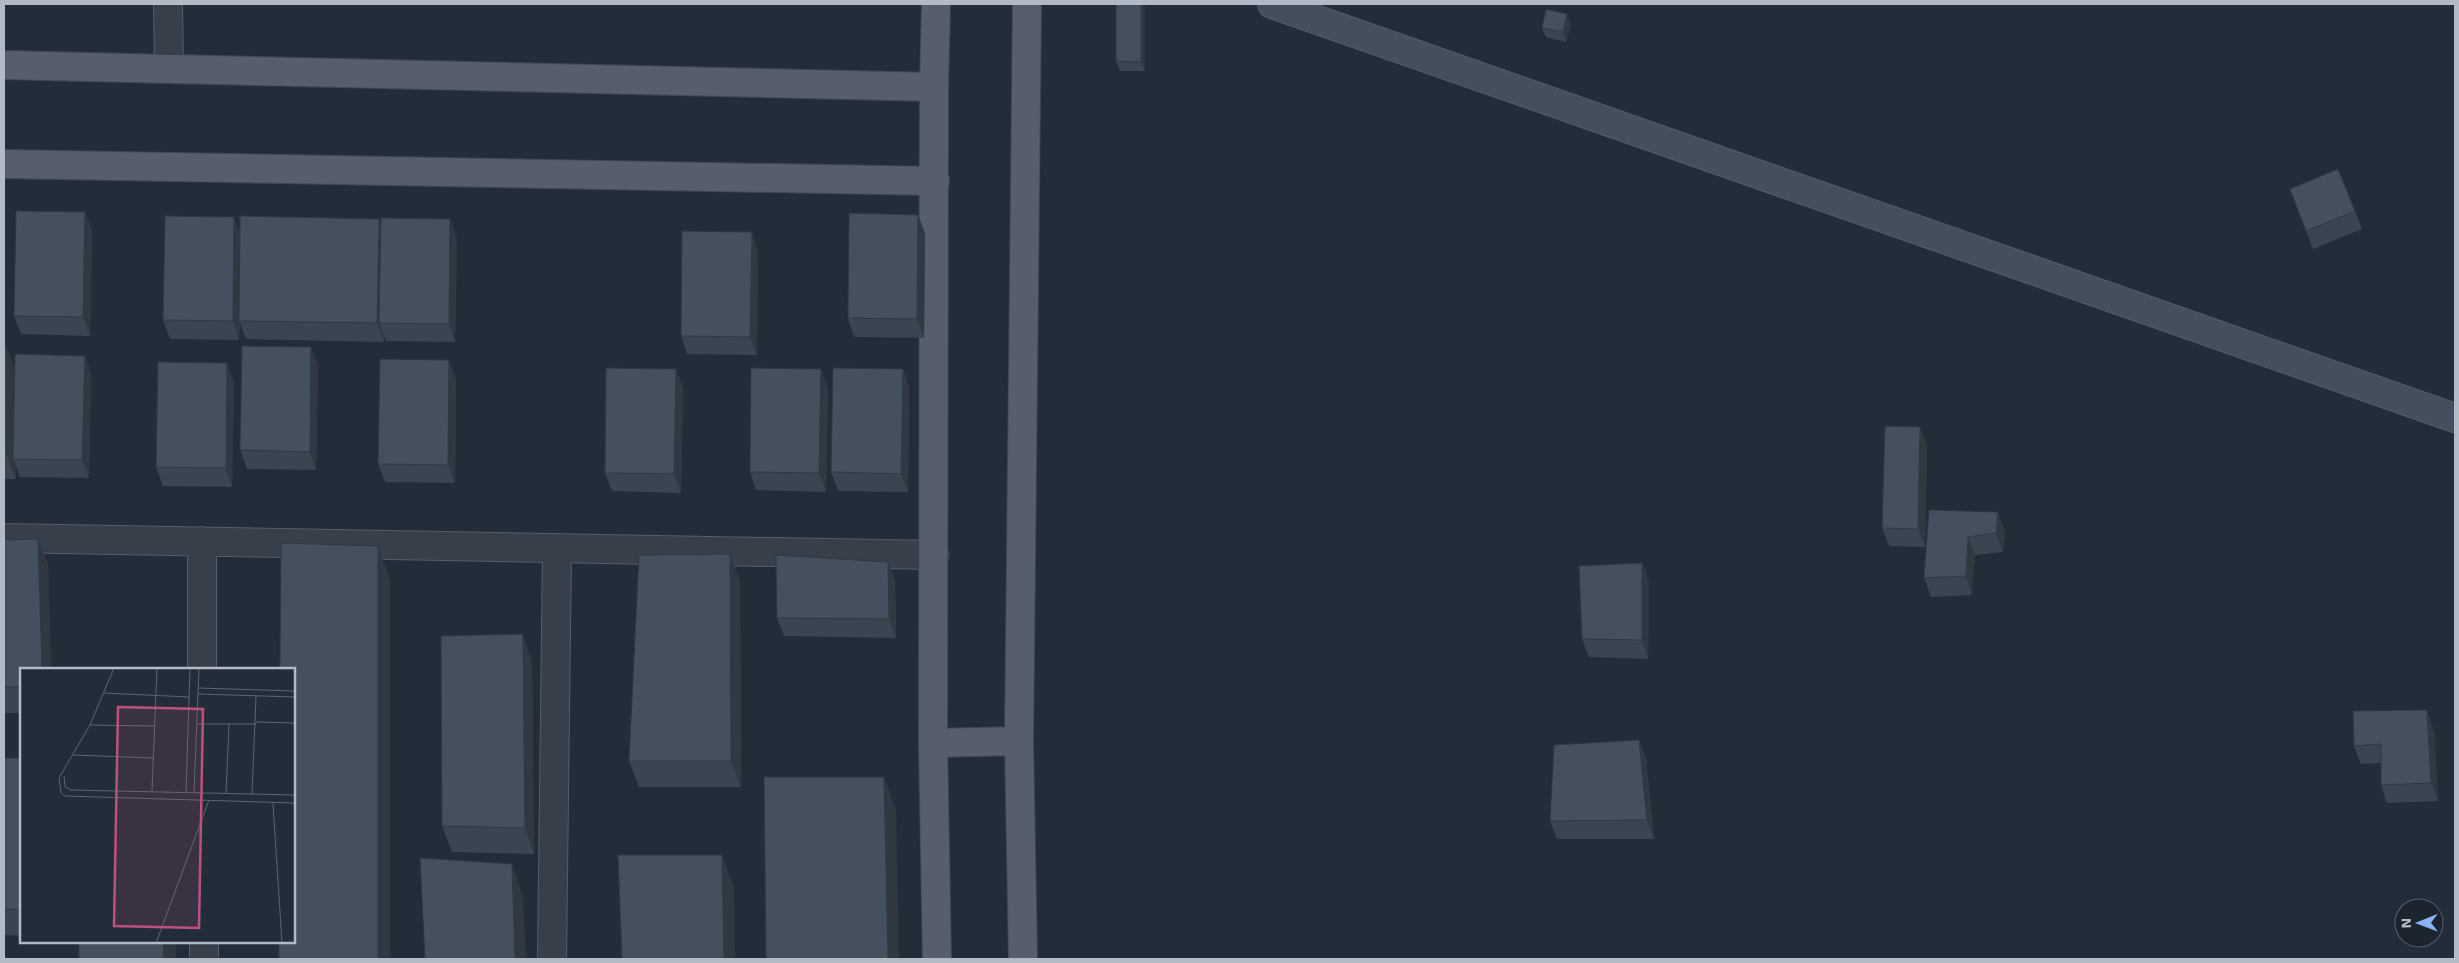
<svg xmlns="http://www.w3.org/2000/svg" width="2459" height="963" viewBox="0 0 2459 963" font-family="'Work Sans',sans-serif">
<rect width="100%" height="100%" fill="#232d39"/>
<g fill="none" stroke-linecap="round" stroke-linejoin="round">
<g stroke="#555d68" stroke-width="30">
<path id="street" d="M168 4 169 68
M4 538 934 555
M202 541V669
M204 942V959
M552 959 557 549"/>
</g>
<g stroke="#555d68" stroke-width="30">
<path id="secondary" d="M1272 4 2455 418"/>
</g>
<g stroke="#404853" stroke-width="30">
<path id="primary" d="M936 4 934 87 933 743 937 959
M4 65 934 87
M4 164 935 181
M933 743 1019 741
M1023 959 1019 741 1027 4"/>
</g>
<use href="#street" stroke="#373f4a" stroke-width="28"/>
<use href="#secondary" stroke="#454e5d" stroke-width="28"/>
<use href="#primary" stroke="#555e6a" stroke-width="28"/>
</g>
<path fill="#3b4551" d="M1145 4V71H1120L1116 61Z
M1571 24 1566 42 1546 37 1542 28Z
M2290 189 2355 211 2362 229 2313 249Z
M85 212 92 231 90 336 21 334 14 316Z
M379 219 381 224 457 238 455 342 386 341 384 336V342L246 339 240 323 239 340 170 339 163 320 240 233Z
M925 233 924 338 854 337 848 318Z
M758 251 757 355 687 354 681 336Z
M4 346 14 368 85 356 91 374 89 478 20 477 16 466V479H4Z
M318 366 316 470 247 469 240 450Z
M676 369 683 388 681 493 612 491 605 473Z
M903 369 909 387 908 492 838 491 831 472Z
M456 379 455 483 385 482 378 464Z
M234 382 232 487 163 486 156 467Z
M828 387 826 492 756 490 750 472Z
M1927 446 1925 547 1889 546 1882 528Z
M1929 510 2005 531 2003 552 1975 555 1972 595 1931 597 1924 578Z
M38 539 48 565 51 669H21V713H4V540Z
M888 562 895 580 896 638 784 636 777 618Z
M1642 563 1649 582 1648 659 1589 657 1582 639Z
M740 580 741 787H639L629 761Z
M532 661 534 854 452 852 442 826Z
M2434 729 2438 801 2387 803 2381 785V763L2361 764 2354 746Z
M1639 740 1646 759 1654 839H1557L1550 821Z
M4 758H21V936L4 935Z"/>
<path fill="#303842" d="M1141 4H1145V71L1141 62Z
M1567 14 1571 24 1566 42 1563 32Z
M85 212 92 231 90 336 83 317Z
M918 215 925 233 924 338 917 319Z
M234 217 241 236 239 321 240 323 239 340 233 321Z
M379 219 386 237 379 323 384 336V342L377 323Z
M450 219 457 238 455 342 449 324Z
M752 232 758 251 757 355 750 337Z
M6 346 16 372 13 459 16 466V479L6 453Z
M311 347 318 366 316 470 310 452Z
M85 356 91 374 89 478 82 460Z
M449 360 456 379 455 483 448 465Z
M227 363 234 382 232 487 226 468Z
M676 369 683 388 681 493 674 474Z
M821 369 828 387 826 492 819 473Z
M903 369 909 387 908 492 901 474Z
M1920 427 1927 446 1925 547 1918 529Z
M1998 512 2005 531 2003 552 1996 533Z
M1968 537 1975 555 1972 595 1966 576Z
M38 539 48 565 51 669H42Z
M378 546 390 579V959H378Z
M730 554 740 580 741 787 731 761Z
M888 562 895 580 896 638 889 619Z
M1642 563 1649 582 1648 659 1642 640Z
M523 634 532 661 534 854 525 828Z
M2427 710 2434 729 2438 801 2431 783Z
M1639 740 1646 759 1654 839 1647 820Z
M884 777 896 810 899 959H888Z
M722 855 734 887 735 959H724Z
M512 864 523 897 526 959H515Z
M164 942H176V959H163Z"/>
<path fill="#45505e" stroke="#303842" d="M1116 4H1141V62L1116 61Z
M1546 9 1567 14 1563 32 1542 28Z
M2338 169 2355 211 2306 231 2290 189Z
M16 211 85 212 83 317 14 316Z
M849 213 918 215 917 319 848 318Z
M165 216 234 217 233 321 163 320Z
M240 216 379 219 377 323 239 321Z
M381 218 450 219 449 324 379 323Z
M682 231 752 232 750 337 681 336Z
M4 346H6V453H4Z
M242 346 311 347 310 452 240 450Z
M15 354 85 356 82 460 13 459Z
M380 359 449 360 448 465 378 464Z
M158 362 227 363 226 468 156 467Z
M606 368 676 369 674 474 605 473Z
M751 368 821 369 819 473 750 472Z
M833 368 903 369 901 474 831 472Z
M1885 426 1920 427 1918 529 1882 528Z
M1929 510 1998 512 1996 533 1968 537 1966 576 1924 578Z
M38 539 42 669H21V687H4V540Z
M281 543 378 546V959H279V942H294V669H280Z
M730 554 731 761H629L639 555Z
M776 555 888 562 889 619 777 618Z
M1642 563V640L1582 639 1579 566Z
M523 634 525 828 442 826 441 636Z
M2427 710 2431 783 2381 785V744L2354 746 2353 711Z
M1639 740 1647 820 1550 821 1554 745Z
M4 758H21V910L4 909Z
M764 777H884L888 959H766Z
M618 855H722L724 959H622Z
M420 858 512 864 515 959H425Z
M79 942H164L163 959H79Z"/>
<g transform="translate(20 668)">
<rect width="275" height="275" fill="#232d39"/>
<path fill="none" stroke="#5c6571" stroke-width="1" d="M94 0 70 57 39 110 41 125 45 128 275 135M178 20 275 23M84 25 169 29M178 26 275 29M236 54 275 55M177 56H236M70 57 135 58M53 87 134 90M44 108 45 119 51 122 275 127M132 123 137 0M166 124 170 0M174 124 179 0M206 125 209 56M232 126 236 28M253 135 262 275M136 275 189 132"/>
<path fill="#bc5180" fill-opacity="0.15" stroke="#bc5180" stroke-width="2.5" d="M98 39 183 41 179 260 94 258Z"/>
<rect width="275" height="275" fill="none" stroke="#b2bac6" stroke-width="2.5"/>
</g>
<rect width="2459" height="963" fill="none" stroke="#b2bac6" stroke-width="10"/>
<g transform="translate(2419 923) rotate(269)"><circle r="24" fill="#1c242f" stroke="#58606b"/>
<path d="M0-4L9 19L0 12L-9 19Z" fill="#8bb2f2"/>
<text y="-8" font-size="14" font-weight="bold" text-anchor="middle" fill="#b2bac6">N</text>
</g>
</svg>
